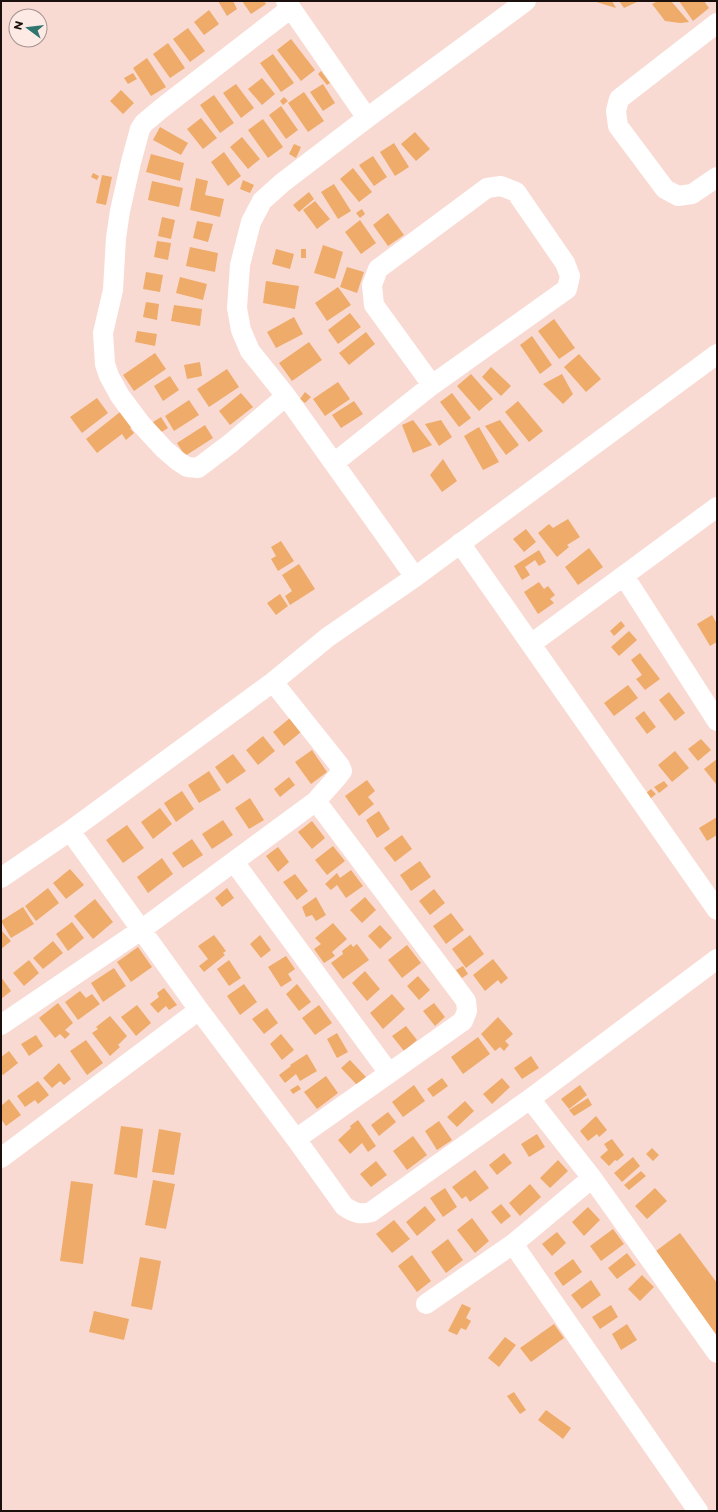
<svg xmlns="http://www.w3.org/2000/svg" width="718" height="1512" viewBox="0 0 718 1512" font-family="Montserrat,sans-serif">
<rect width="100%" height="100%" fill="#f9dad2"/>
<path fill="#eeab69" d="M218 1H233L237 9 227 16Z
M242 1H264L266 4 251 14Z
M593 1H612L616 8Z
M619 1H639L624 8Z
M658 1H671L689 22 680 23 665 21 652 4Z
M679 1H704L709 8 693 21Z
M209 10 219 24 204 35 194 22Z
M188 28 205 51 190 62 173 39Z
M291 39 315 70 301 81 277 50Z
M168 43 185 68 170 78 153 54Z
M273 54 294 83 281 92 260 63Z
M147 58 166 87 151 96 133 68Z
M321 71 330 83 327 85 318 74Z
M133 73 137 79 128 84 124 78Z
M262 78 275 94 262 105 248 89Z
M236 84 254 108 241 118 223 93Z
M323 84 335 103 323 111 310 92Z
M121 90 134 103 123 114 110 101Z
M304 92 324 121 308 132 288 103Z
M214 95 234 123 220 133 200 105Z
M284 97 288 101 283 105 280 101Z
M281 106 298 130 286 139 269 115Z
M201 118 217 138 203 149 187 129Z
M263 119 283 147 268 158 248 130Z
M160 127 188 143 181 155 153 140Z
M415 132 430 149 416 161 401 144Z
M242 137 260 159 248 169 230 147Z
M394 143 409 167 395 176 380 152Z
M294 144 301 147 296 158 289 154Z
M224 152 241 176 228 186 211 162Z
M151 154 184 163 180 181 146 172Z
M373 156 387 177 374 186 359 165Z
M353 168 372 192 359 202 340 179Z
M93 173 99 176 97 180 91 177Z
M102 175 112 177 106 205 96 203Z
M196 178 208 181 205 195 224 199 220 217 190 210Z
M243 180 254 185 250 193 240 189Z
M152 181 183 188 179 207 148 200Z
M334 184 351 211 338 219 321 192Z
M309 192 314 199 299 212 293 205Z
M315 201 330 219 317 229 303 210Z
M362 209 365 214 360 218 356 213Z
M388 213 404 235 388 246 373 225Z
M162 217 175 220 171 239 158 236Z
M360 220 376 243 361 254 345 232Z
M197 221 213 224 208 242 193 238Z
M157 241 171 243 168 260 154 257Z
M323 245 343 252 335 279 314 273Z
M190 247 218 253 215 272 186 266Z
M276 249 294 254 290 269 272 264Z
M301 249H306V258H301Z
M347 267 364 272 357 293 340 287Z
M146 272 163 275 160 292 143 289Z
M180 277 207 284 203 300 176 293Z
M266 281 299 286 295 309 263 303Z
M338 287 351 305 327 321 315 303Z
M146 302 159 304 157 320 143 317Z
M174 305 202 309 200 326 171 321Z
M350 313 361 327 338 344 328 330Z
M294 317 303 334 276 348 267 332Z
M554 319 575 348 559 359 538 331Z
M137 331 157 334 155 346 135 342Z
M366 332 375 344 349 365 339 353Z
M532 336 552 365 540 374 520 345Z
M309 342 322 360 292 381 279 363Z
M155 353 166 369 134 391 123 375Z
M579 354 601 379 586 392 564 367Z
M200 362 202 376 187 379 184 365Z
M491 367 511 386 501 396 482 377Z
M227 369 239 387 209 407 197 389Z
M471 374 493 399 479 411 457 386Z
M562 374 573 394 563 404 543 384Z
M170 376 179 390 163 401 154 386Z
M338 382 350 399 325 416 313 399Z
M305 392 311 397 305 403 300 399Z
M241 393 253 407 230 425 219 411Z
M452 393 471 418 459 427 440 402Z
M97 398 108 413 82 433 70 417Z
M189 400 199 415 174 431 165 416Z
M354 401 363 414 341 428 332 415Z
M518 401 543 431 529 442 505 412Z
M120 412 132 427 130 428 134 433 126 440 122 434 97 453 86 439Z
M161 417 168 428 157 435 150 424Z
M413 420 432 445 413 453 402 425Z
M441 420 452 437 439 446 425 424Z
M500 420 519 445 506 455 485 426Z
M205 425 213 438 185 456 177 443Z
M479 427 499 462 483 470 464 436Z
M443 459 457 481 442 492 430 475Z
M568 519 580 537 567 545 569 547 557 557 538 533 549 524 553 528Z
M526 529 536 542 524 552 513 539Z
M281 541 294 561 278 571 271 559 276 556 271 547Z
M589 548 603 567 578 585 565 567Z
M539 550 546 562 539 566 535 560 525 567 530 575 522 580 514 566Z
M299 564 315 589 290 605 285 596 292 591 282 575Z
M539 582 544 589 548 586 555 595 550 599 554 603 538 614 524 592Z
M280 594 288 606 276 615 267 603Z
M712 615 717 624V642L710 646 697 624Z
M621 621 625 626 614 636 610 631Z
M629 631 637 640 619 656 611 647Z
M640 653 660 679 645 690 636 679 642 675 631 660Z
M628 685 638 698 614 716 604 703Z
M669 692 685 713 675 721 659 700Z
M644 711 656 727 647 734 635 718Z
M290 718 301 732 284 746 273 732Z
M263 736 275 751 258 765 246 750Z
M701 739 711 750 698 761 688 749Z
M312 750 327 772 311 784 295 762Z
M675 751 689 768 672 782 658 765Z
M233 754 246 771 227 784 215 767Z
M717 759V783L716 784 704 769Z
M209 771 221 790 199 803 188 785Z
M289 777 295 785 280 797 274 789Z
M367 780 375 791 368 797 374 804 359 816 345 796Z
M664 781 668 786 659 793 654 787Z
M651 789 656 794 650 799 645 794Z
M182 791 194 809 176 822 164 803Z
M250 798 264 820 249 829 235 808Z
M160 808 172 824 153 839 141 822Z
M379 811 390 829 377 838 366 820Z
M717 817V835L707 841 699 828Z
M223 820 233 835 212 849 202 834Z
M312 821 325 838 312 849 298 832Z
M127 825 144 848 123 863 106 840Z
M402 835 412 849 395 862 384 848Z
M192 839 203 855 183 868 172 853Z
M333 846 345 861 327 875 315 860Z
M278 847 289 862 278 872 266 856Z
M162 858 173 874 148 893 137 877Z
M420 861 431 877 411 891 400 875Z
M70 869 84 885 66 899 53 883Z
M351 870 363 886 346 898 337 885 331 890 325 884 337 873 340 878Z
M295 874 308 891 297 900 283 882Z
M48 888 59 903 36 921 25 906Z
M227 888 234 898 222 907 215 898Z
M434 889 445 903 430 915 419 901Z
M316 897 326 915 316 921 312 915 306 917 302 907Z
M365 897 376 910 362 923 350 910Z
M95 899 113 922 93 939 74 916Z
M23 907 34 924 11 938 1 921Z
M451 913 464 930 446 944 433 926Z
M72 922 84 938 68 951 56 934Z
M333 923 347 939 332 952 335 956 324 963 314 949 321 944 315 938Z
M380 925 392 938 380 949 368 936Z
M1 930 11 941 1 949Z
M214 935 226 951 223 953 225 955 204 972 199 966 208 959 198 946Z
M260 935 271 950 261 958 250 944Z
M470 935 484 954 466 968 452 949Z
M53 941 63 953 43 969 33 958Z
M351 944 353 947 357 944 369 960 343 979 331 963 343 954 342 951Z
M407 945 421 963 402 978 388 960Z
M138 947 152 967 131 982 117 962Z
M286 956 295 969 288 974 292 980 281 987 268 967Z
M493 959 508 978 501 984 498 980 485 991 473 975Z
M29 960 39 973 24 986 13 973Z
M229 960 241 978 229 986 217 969Z
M463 966 468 974 462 978 456 970Z
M114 968 126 986 103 1002 91 983Z
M365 971 380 989 367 1001 352 983Z
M418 976 430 990 419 1000 407 986Z
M1 977 11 991 1 999Z
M244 984 257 1002 240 1015 227 996Z
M297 984 311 1002 299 1011 286 994Z
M164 988 177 1005 169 1010 166 1006 158 1013 150 1004 159 997 157 993Z
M80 991 86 998 92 994 100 1004 78 1020 65 1002Z
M392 994 405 1009 383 1029 370 1013Z
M58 1003 73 1023 65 1030 70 1034 65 1039 60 1034 55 1038 39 1018Z
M434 1003 445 1017 435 1026 423 1011Z
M137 1005 151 1023 136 1036 121 1017Z
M319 1005 332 1023 315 1035 302 1018Z
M267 1008 278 1023 264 1034 252 1019Z
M110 1016 127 1036 118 1045 120 1047 110 1056 92 1033 98 1029 96 1027Z
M498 1017 513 1034 505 1041 509 1045 504 1051 500 1047 495 1051 481 1034Z
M406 1026 417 1040 404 1051 392 1036Z
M337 1033 348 1052 337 1058 327 1039Z
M281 1034 294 1050 282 1060 270 1044Z
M36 1035 43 1046 29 1056 21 1044Z
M478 1037 490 1054 463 1074 451 1057Z
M86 1040 103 1063 87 1075 70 1051Z
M9 1051 18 1063 3 1075 1 1073V1057Z
M307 1054 317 1071 300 1081 296 1074 285 1083 279 1075 291 1066 290 1065Z
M531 1056 539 1068 522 1079 514 1068Z
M350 1060 366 1077 357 1085 341 1068Z
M59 1063 71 1079 64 1085 60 1081 52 1088 43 1078Z
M326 1076 338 1093 317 1109 304 1092Z
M442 1078 448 1086 433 1097 427 1089Z
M502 1078 510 1087 492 1104 483 1094Z
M38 1081 49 1095 38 1104 35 1100 25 1107 17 1096Z
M298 1085 301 1089 293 1094 290 1090Z
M414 1085 425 1101 403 1117 392 1102Z
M580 1085 587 1095 569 1109 561 1099Z
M588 1098 592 1105 574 1116 569 1110Z
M9 1099 21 1115 6 1126 1 1119V1106Z
M465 1101 474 1111 457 1127 447 1117Z
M388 1112 396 1122 379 1136 371 1125Z
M596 1116 607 1130 599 1137 597 1134 588 1141 580 1131Z
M358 1120 376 1146 368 1152 362 1143 350 1154 338 1140 351 1128 350 1126Z
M439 1121 452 1140 437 1150 425 1131Z
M121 1126 143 1129 137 1178 114 1174Z
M159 1129 181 1133 174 1175 152 1172Z
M537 1134 545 1147 529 1157 521 1144Z
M413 1136 427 1155 407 1170 393 1151Z
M612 1139 624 1155 617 1161 615 1160 609 1166 600 1157 608 1150 604 1144Z
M652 1148 659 1155 653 1161 646 1154Z
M504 1153 512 1163 497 1175 489 1165Z
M633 1157 640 1166 622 1182 614 1173Z
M558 1160 568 1171 550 1188 540 1178Z
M376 1161 387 1175 371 1187 360 1174Z
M475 1170 489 1188 470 1202 466 1196 462 1199 452 1187Z
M641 1171 646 1176 629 1190 624 1185Z
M153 1180 175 1184 166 1229 145 1225Z
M71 1181 93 1184 83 1264 60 1261Z
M530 1184 541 1197 520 1216 509 1203Z
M445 1188 457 1207 443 1217 430 1198Z
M655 1188 667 1201 647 1219 635 1206Z
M501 1204 511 1216 501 1224 491 1212Z
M425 1206 436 1220 417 1236 406 1222Z
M588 1207 600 1220 584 1236 572 1222Z
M472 1218 489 1241 475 1253 457 1230Z
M394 1220 410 1239 392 1253 376 1234Z
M613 1229 624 1244 601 1261 590 1246Z
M557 1232 566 1243 552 1256 542 1244Z
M680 1233 717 1283V1341L652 1254Z
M448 1239 463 1260 446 1273 431 1252Z
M627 1253 636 1265 617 1279 608 1268Z
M412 1255 431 1281 417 1292 398 1266Z
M140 1257 161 1261 152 1310 131 1306Z
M573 1259 582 1272 563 1286 554 1273Z
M642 1275 654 1287 640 1301 628 1289Z
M591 1280 601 1295 582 1309 571 1295Z
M462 1304 471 1308 466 1318 471 1321 466 1330 461 1328 457 1335 448 1331Z
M611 1305 618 1317 600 1329 592 1317Z
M94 1311 129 1319 124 1340 89 1332Z
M554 1324 564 1338 531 1362 520 1348Z
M627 1324 637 1340 621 1350 612 1334Z
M505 1337 516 1345 499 1367 488 1358Z
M514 1392 526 1410 520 1414 507 1396Z
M546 1410 571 1428 563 1439 538 1420Z"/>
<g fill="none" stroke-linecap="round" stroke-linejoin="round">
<path stroke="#fff" stroke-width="20" d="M286 1 367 118
M717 23 619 99 616 111 618 126 665 189 678 196 692 194 717 177
M286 396 231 443 198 468 187 467 178 461 164 449 141 424 120 396 109 376 105 364 103 333 113 290 116 238 120 211 131 162 140 129 144 123 162 108 291 8
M334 463 432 385 567 289 570 276 565 263 516 192 501 186 487 188 378 269 372 285 374 305 432 385
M460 543 717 910
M624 576 717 721
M415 577 286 396 250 351 241 330 237 308 240 265 251 222 262 201 282 183 367 118 526 1
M531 644 717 507
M70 831 199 1010 296 1139 344 1206C354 1213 360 1215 371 1212L530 1099 717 959
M234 862 389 1073
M1 878 70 831 273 682 328 637 415 577 717 354
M1 1025 141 930 316 801 339 775 342 771 340 766 273 682
M530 1099 592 1178 717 1353
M296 1139 463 1021 467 1011 466 1001 316 801
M1 1158 199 1010
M513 1244 698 1511
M426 1304 513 1244 592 1178"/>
</g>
<rect width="718" height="1512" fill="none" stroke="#1b100e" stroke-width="4"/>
<g transform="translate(28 28) rotate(285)"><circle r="19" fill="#fdeae5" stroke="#a3938f"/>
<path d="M0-3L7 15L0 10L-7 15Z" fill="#2f766e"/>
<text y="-6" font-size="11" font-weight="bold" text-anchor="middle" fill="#1b100e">N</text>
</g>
</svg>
